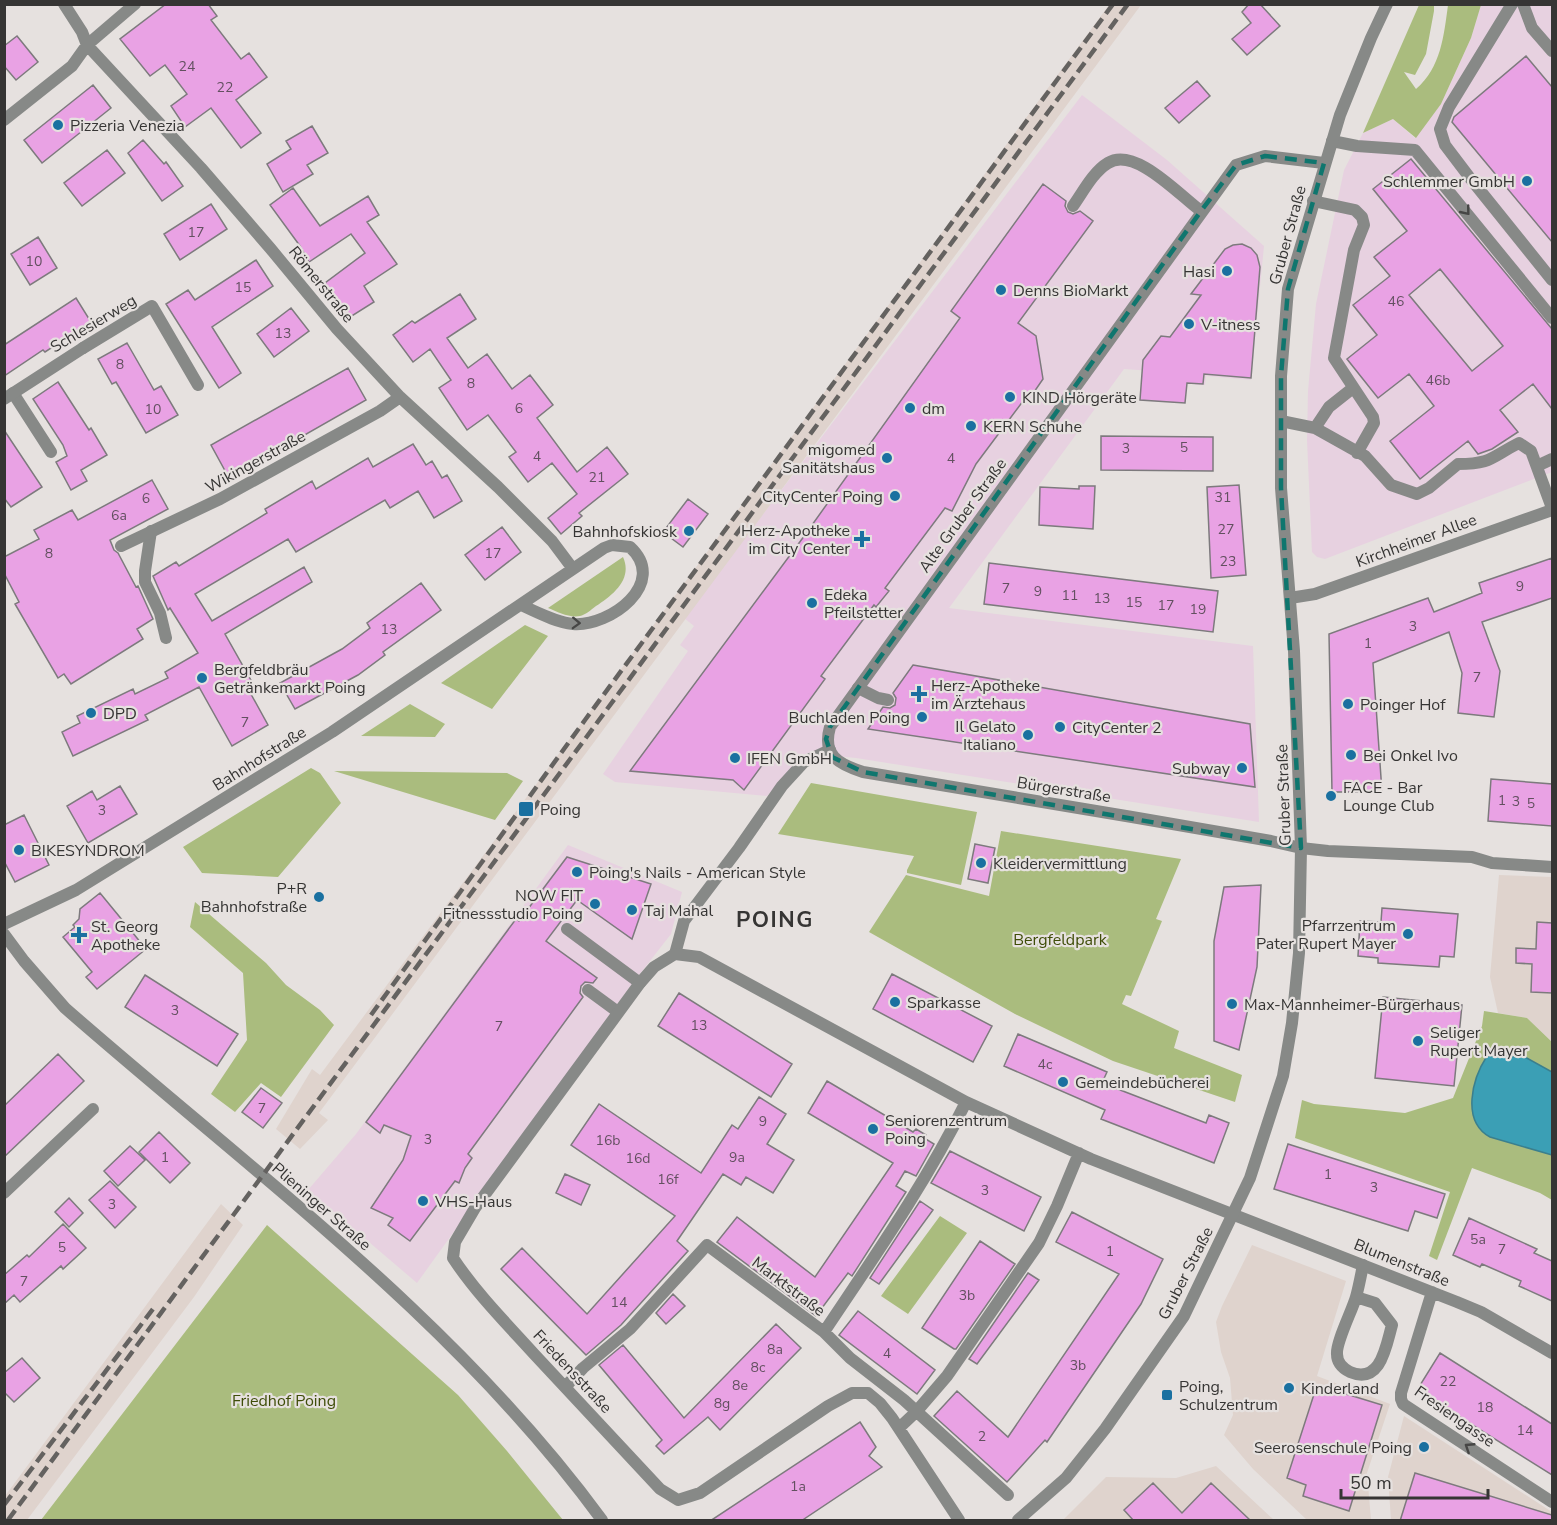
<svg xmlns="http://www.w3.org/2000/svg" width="1557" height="1525" viewBox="0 0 1557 1525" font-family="'Nunito Sans',sans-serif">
<rect width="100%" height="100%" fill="#e6e1df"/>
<path fill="#e7d1e0" d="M1481 5H1552V472L1325 559 1317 557 1312 552 1307 440 1308 391 1316 304 1344 170 1363 133 1393 119 1415 138 1441 104 1471 38Z
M1082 95 1167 160 1264 246 1251 380 1206 376 1205 385H1195V374L1124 369 949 608 1253 646 1259 822 856 758 807 753 767 796 615 782 603 774 688 651 680 645 694 626 684 618Z
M568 845 682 892 671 934 632 984 417 1283 308 1190 356 1134Z"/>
<path fill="#dfd3cd" d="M1109 5H1141L319 1113 328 1120 300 1149 276 1129 312 1069 320 1075 558 755Z
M1499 875 1552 877V1042L1527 1018 1498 1013 1490 977Z
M221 1204 243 1225 194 1297 27 1520H5V1496Z
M1252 1245 1346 1281 1317 1376 1390 1404 1367 1473 1371 1520H1307L1253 1469 1224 1435 1233 1415 1230 1378 1221 1352 1216 1322 1222 1306Z
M1404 1416 1552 1512V1520H1391L1388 1477Z
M1216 1466 1274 1520H1063L1106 1477 1176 1478Z"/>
<path fill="#aabc7e" d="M1419 5H1434V11L1426 54 1415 75 1404 72 1416 89C1441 68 1444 35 1448 5H1481L1471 38 1441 104 1416 138 1393 119 1363 133Z
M623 557C633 579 613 595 596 606 591 610 585 615 580 616 569 618 558 612 548 608Z
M525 625 548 636 492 709 441 683Z
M410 704 445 724 435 737 361 736Z
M311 768 320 773 341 803 278 877 202 873 183 847Z
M334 771 507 773 523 781 495 820Z
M811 783 977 812 961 885 907 873V870L914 856 778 834Z
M1001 831 1181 859 1156 919 1162 921 1131 996 1126 995 1122 1004 1179 1031 1174 1048 1242 1075 1235 1102 1113 1061 1015 1014 869 932 906 875 989 896Z
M195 902 266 963 286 985 320 1010 334 1025 281 1097 261 1083 235 1112 211 1094 247 1040 243 973 190 927Z
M1484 1011 1527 1018 1552 1042V1200L1540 1193 1472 1168 1437 1260 1429 1256 1450 1192 1295 1138 1302 1100 1314 1104 1405 1113 1453 1098 1482 1026Z
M940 1216 967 1233 908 1314 881 1296Z
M267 1225 458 1395 507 1451 563 1520H41Z"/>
<path fill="#3b9fb5" stroke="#3a7f8e" stroke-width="1.5" d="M1487 1056 1525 1057 1552 1072V1155L1490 1137C1461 1121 1472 1079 1487 1056Z"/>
<path fill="#e9a2e4" stroke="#7d7a7d" stroke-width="1.5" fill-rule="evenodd" d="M166 4H208L217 16 211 20 241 59 249 53 267 77 236 100 261 133 241 148 211 108 185 127 171 106 187 94 165 65 150 76 120 39Z
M1249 4H1260L1280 26 1247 55 1232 39 1251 23 1242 12Z
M17 36 38 62 16 80 4 66V46Z
M1526 56 1552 87V242L1452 122 1454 117Z
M1197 81 1210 96 1179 123 1165 108Z
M93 85 111 108 42 163 24 140Z
M312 126 328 153 307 165 313 174 283 192 267 164 291 149 286 141Z
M143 140 164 164 166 162 183 186 162 201 128 153Z
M107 150 125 173 82 206 64 183Z
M1411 159 1552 329V409L1533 384 1500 410 1518 432 1492 449 1478 454 1468 441 1420 479 1390 441 1434 406 1409 374 1378 398 1347 359 1377 335 1353 305 1390 276 1374 257 1407 231 1373 189ZM1440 269 1503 346 1472 371 1409 295Z
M1043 184 1066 201 1065 206 1068 212 1073 214 1080 211 1093 221 1018 323 1036 336 1043 379 1032 395 1029 393 976 464 952 511 945 508 885 588 889 591 876 607 874 605 821 676 825 679 744 790 733 780 630 771 802 539 960 318 951 311Z
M293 188 320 226 368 196 379 215 367 222 397 264 364 286 374 302 347 319 325 283 365 253 351 234 309 262 300 246 270 205Z
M211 204 227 229 180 260 164 234Z
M38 237 57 268 30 285 11 254Z
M1242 244 1251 248 1257 255 1260 267 1251 378 1204 374 1203 384 1187 383 1185 403 1140 400 1143 360 1161 336 1170 337 1201 295 1191 294 1225 249 1233 245Z
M256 260 273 286 212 327 241 373 219 388 166 304 188 290 195 300Z
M460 294 476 319 447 338 468 368 487 354 512 389 530 375 553 405 537 418 577 472 607 447 628 474 579 513 582 516 561 534 548 518 577 494 552 463 528 482 509 457 516 452 488 415 467 430 439 388 451 380 430 349 413 362 393 335 412 321 415 323Z
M76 298 91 322 45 352 43 350 4 376V345Z
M291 308 309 331 274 357 257 334Z
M127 343 154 390 161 386 178 415 146 433 116 382 112 384 98 359Z
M348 368 366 400 229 478 211 445Z
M58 382 89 430 91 428 107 455 81 470 87 481 71 490 56 462 67 456 63 445 33 399Z
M4 430 42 487 11 507 4 498Z
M1101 436 1213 437V471L1101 470Z
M413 444 426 465 432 461 442 478 447 475 462 501 434 518 418 491 390 508 385 500 296 552 288 539 195 594 212 621 304 567 312 582 225 634 252 682 246 685 268 725 232 746 199 687 145 715 148 720 73 756 62 732 80 723 77 716 133 689 135 694 168 678 165 672 198 653 170 608 168 610 153 576 176 562 179 566 267 513 265 509 312 481 316 489 368 458 373 467Z
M152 480 168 509 110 540 114 550 118 553 136 587 138 586 153 619 137 629 143 639 71 684 64 674 58 678 15 604 19 602 4 573V557L39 539 34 530 72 510 78 520Z
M1239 485 1246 575 1211 578 1207 487Z
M1079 486H1095L1093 529 1039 525 1040 487 1079 489Z
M688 499 708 514 683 547 663 532Z
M502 527 521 552 485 580 465 555Z
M1552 558V598L1482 622 1500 671 1494 717 1458 713 1462 673 1449 632 1373 663 1382 792H1332L1329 634 1428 598 1434 612 1482 593 1479 583Z
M989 563 1218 591 1213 632 984 604Z
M421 583 441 610 383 652 385 655 358 675 295 709 280 683 342 649 370 628 367 623Z
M913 665 1250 724 1255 787 868 729 883 707 890 708 895 705 896 698 893 693Z
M1491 779 1552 784V826L1488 821Z
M120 786 137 814 88 843 67 806 92 791 97 800Z
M24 815 49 865 15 882 4 861V825Z
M975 844 995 848 988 883 968 879Z
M567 857 651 884 632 939 577 900 546 941 597 978 593 983 585 982 581 986 580 993 583 997 468 1154 472 1158 465 1168 459 1183 455 1181 410 1241 388 1225 393 1218 371 1208 403 1160 411 1136 384 1125 380 1133 366 1122 516 919 519 921Z
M1261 885 1257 967 1239 1050 1214 1041V941L1224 887Z
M100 893 146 949 97 989 86 977 92 972 63 937 75 927 73 925 79 919 80 909Z
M1382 908 1458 914 1454 957 1440 956 1439 967 1378 963V958L1358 956 1360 921 1381 922Z
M1537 922 1552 923V993L1531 992 1532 964 1516 963V948L1536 949Z
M892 974 992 1026 973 1062 873 1009Z
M145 975 238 1034 217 1066 125 1007Z
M679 993 792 1064 771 1097 658 1026Z
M1383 997 1462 1005 1454 1086 1375 1078Z
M1018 1034 1107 1072 1102 1083 1206 1123 1209 1115 1229 1123 1214 1163 1101 1119 1105 1110 1004 1066Z
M58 1054 84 1081 4 1157V1106Z
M827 1081 913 1132 916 1129 926 1135 924 1138 934 1144 916 1176 905 1171 896 1186 906 1192 852 1276 848 1273 816 1316 717 1242 737 1217 815 1277 893 1163 808 1113Z
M261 1088 282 1103 263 1128 242 1112Z
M759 1097 786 1114 767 1144 794 1160 773 1193 746 1177 741 1185 723 1174 677 1241 688 1251 621 1325 586 1355 501 1269 522 1248 587 1314 675 1216 571 1145 599 1104 701 1173 732 1125 738 1129Z
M159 1132 190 1163 170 1183 139 1152Z
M1288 1144 1445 1194 1437 1218 1415 1211 1408 1231 1274 1189Z
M130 1146 145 1160 118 1186 104 1171Z
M950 1151 1041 1197 1024 1231 931 1183Z
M565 1174 590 1185 581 1205 556 1193Z
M110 1181 136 1207 115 1228 89 1200Z
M69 1198 83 1213 69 1227 55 1212Z
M920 1201 933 1210 879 1284 870 1278Z
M1072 1212 1163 1259 1141 1304 1047 1442 1045 1440 1007 1482 934 1416 957 1391 1008 1437 1119 1274 1056 1242Z
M1469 1218 1537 1249 1534 1253 1552 1261V1301L1519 1286 1521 1281 1482 1264 1480 1267 1453 1255Z
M63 1224 86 1248 63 1269 61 1266 20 1302 14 1295 4 1304V1275L27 1255 29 1257Z
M980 1241 1015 1264 956 1349H954L922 1328Z
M1028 1273 1039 1280 977 1364 969 1359Z
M673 1294 685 1306 666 1324 656 1313Z
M858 1311 935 1370 917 1394 839 1335Z
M776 1324 801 1348 720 1430 708 1417 664 1454 656 1446 662 1440 599 1365 623 1345 684 1418Z
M1440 1353 1552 1424V1475L1417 1390Z
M22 1358 40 1378 14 1402 4 1392V1373Z
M1317 1385 1382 1405 1349 1511 1303 1496 1306 1485 1287 1478Z
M860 1422 876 1447 869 1456 882 1467 801 1521H710Z
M1415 1473 1552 1515V1521H1400Z
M1153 1483 1182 1513 1211 1483 1251 1521H1134L1124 1510Z"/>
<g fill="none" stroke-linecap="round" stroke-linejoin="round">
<path stroke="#878987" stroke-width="12" d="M1512 4 1449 107 1440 129 1445 145 1470 178 1552 280
M1523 4 1532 28 1552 51
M1332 141 1357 146 1415 150 1552 318
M1313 201 1355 210 1362 217 1364 225 1354 250 1334 358 1373 417 1374 423 1357 453
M1073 206C1083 192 1093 172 1108 163 1135 146 1180 196 1201 211
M83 348 152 306 198 385
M13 393 51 452
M1281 421 1315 428 1365 456 1391 485 1417 494 1429 488 1458 464C1492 464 1491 457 1519 443L1531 451 1552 508
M1315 428 1329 407 1353 388
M1537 466 1552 459
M151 531 145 571V582L160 613 166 638
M858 688 878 698 888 700
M567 929 640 983
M675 954 684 921 739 848 782 786 804 762 830 750
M588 990 618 1012
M1356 1297 1375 1303 1392 1325C1386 1346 1381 1385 1350 1372 1342 1368 1337 1363 1337 1354 1336 1342 1352 1311 1356 1297 1359 1286 1361 1275 1363 1265"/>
<path stroke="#878987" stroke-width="12" d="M64 4 82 32 87 45 201 168 270 248 337 329 400 397 498 487 552 541 573 569
M4 120 72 66 87 45 135 4
M1324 163 1265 156 1236 165 830 727C822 755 838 764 863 772L1132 817 1271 841 1301 848 1328 851 1472 857 1492 863 1552 867
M4 399 83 348
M121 546 220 499 380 411 400 397
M1290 598 1315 594 1552 510
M4 924 76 890 332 732 604 548 612 545 630 547C669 583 610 627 573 624 555 622 537 612 521 605
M4 1193 93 1109
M1432 1292 1401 1393V1399L1403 1404 1552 1502
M824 1332 850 1358 904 1400 1008 1495
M565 1387 583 1368 630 1329 707 1245 824 1332C874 1257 926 1183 966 1102
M899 1428 916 1412 947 1376 1039 1243 1057 1206 1079 1153
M959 1520 892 1418 880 1403 868 1393H852L828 1406 700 1493 678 1500 660 1489C618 1444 577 1400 535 1355 507 1324 476 1293 453 1258L455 1242 475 1208 640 983 654 967 675 954 699 957 966 1102 1091 1159 1457 1302 1481 1312 1552 1353"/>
<path stroke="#878987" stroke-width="12" d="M4 934 24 961 65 1008C251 1171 455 1319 602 1520
M1018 1520 1066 1478 1105 1429 1184 1316 1250 1178 1283 1076 1292 1023 1299 953 1301 848 1294 651 1281 488V376L1288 289 1340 115 1371 38 1387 4"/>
<path stroke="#646260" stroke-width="4.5" stroke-dasharray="12 6" stroke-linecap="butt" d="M371 1015 585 720 1113 4
M4 1505 153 1309
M8 1520 1128 4"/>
</g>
<defs><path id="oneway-chevron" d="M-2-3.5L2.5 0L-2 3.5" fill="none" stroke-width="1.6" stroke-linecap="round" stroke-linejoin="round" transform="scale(1.5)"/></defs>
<g stroke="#464645">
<use href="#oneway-chevron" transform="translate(1466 211) rotate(51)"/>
<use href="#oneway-chevron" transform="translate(576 623) rotate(2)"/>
<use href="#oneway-chevron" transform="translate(1469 1447) rotate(-147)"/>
</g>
<path fill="none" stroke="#0f766e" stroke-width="4.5" stroke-dasharray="12 8" stroke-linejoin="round" d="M1265 156 1324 163 1288 289 1281 376V488L1301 848 863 772 832 757 826 739 830 727 1201 211 1236 165Z"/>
<g fill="#1a70a0" stroke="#e6e1df" stroke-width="2">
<circle cx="58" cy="125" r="6"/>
<circle cx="1527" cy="181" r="6"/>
<circle cx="1227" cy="271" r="6"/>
<circle cx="1001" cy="290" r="6"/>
<circle cx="1189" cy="324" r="6"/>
<circle cx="1010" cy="397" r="6"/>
<circle cx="910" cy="408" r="6"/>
<circle cx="971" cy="426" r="6"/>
<circle cx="887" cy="458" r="6"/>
<circle cx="895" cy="496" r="6"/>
<circle cx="689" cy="531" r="6"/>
<path d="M859 530h6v6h6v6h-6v6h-6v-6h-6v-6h6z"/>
<circle cx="812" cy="603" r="6"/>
<circle cx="202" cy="678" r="6"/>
<path d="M916 685h6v6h6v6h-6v6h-6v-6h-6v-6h6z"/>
<circle cx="1348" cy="704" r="6"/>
<circle cx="91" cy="713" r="6"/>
<circle cx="922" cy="717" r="6"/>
<circle cx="1060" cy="727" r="6"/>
<circle cx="1028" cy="735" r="6"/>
<circle cx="1351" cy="755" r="6"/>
<circle cx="735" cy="758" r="6"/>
<circle cx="1242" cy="768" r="6"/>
<circle cx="1331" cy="796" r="6"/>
<rect x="518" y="801" width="16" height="16" rx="3"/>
<circle cx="19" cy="850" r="6"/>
<circle cx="981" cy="863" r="6"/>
<circle cx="577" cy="872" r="6"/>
<circle cx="319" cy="897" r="6"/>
<circle cx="595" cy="904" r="6"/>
<circle cx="632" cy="910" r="6"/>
<circle cx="1408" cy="934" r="6"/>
<path d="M76 926h6v6h6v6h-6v6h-6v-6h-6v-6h6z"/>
<circle cx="895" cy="1002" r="6"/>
<circle cx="1232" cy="1004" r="6"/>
<circle cx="1418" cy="1041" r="6"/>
<circle cx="1063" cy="1082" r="6"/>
<circle cx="873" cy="1129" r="6"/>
<circle cx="423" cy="1201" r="6"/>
<circle cx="1289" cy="1388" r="6"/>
<rect x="1161" y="1389" width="12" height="12" rx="3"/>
<circle cx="1424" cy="1447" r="6"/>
</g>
<g text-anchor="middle" stroke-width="4.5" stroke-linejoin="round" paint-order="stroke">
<g font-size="14" fill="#635060">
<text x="187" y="71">24</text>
<text x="225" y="92">22</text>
<text x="196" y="237">17</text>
<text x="34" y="266">10</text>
<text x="243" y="292">15</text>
<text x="1396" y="306">46</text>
<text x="283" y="338">13</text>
<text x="120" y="369">8</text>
<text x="1438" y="385">46b</text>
<text x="471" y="388">8</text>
<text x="519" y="413">6</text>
<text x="153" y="414">10</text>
<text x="1184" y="452">5</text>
<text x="1126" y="453">3</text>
<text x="537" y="461">4</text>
<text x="951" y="463">4</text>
<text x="597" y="482">21</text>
<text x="1223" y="502">31</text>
<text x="146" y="503">6</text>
<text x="119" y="520">6a</text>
<text x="1226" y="534">27</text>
<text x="49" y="558">8</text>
<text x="493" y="558">17</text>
<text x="1228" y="566">23</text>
<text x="1520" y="591">9</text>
<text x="1006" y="593">7</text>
<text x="1038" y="596">9</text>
<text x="1070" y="600">11</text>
<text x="1102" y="603">13</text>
<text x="1134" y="607">15</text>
<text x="1166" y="610">17</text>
<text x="1198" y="614">19</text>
<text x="1413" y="631">3</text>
<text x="389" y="634">13</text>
<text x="1368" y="648">1</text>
<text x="1477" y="682">7</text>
<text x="245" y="727">7</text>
<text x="1502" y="805">1</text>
<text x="1516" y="806">3</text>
<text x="1531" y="808">5</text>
<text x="102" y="815">3</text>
<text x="175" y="1015">3</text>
<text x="699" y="1030">13</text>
<text x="499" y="1031">7</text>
<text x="1045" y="1069">4c</text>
<text x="262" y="1113">7</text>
<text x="763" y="1126">9</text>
<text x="428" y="1144">3</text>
<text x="608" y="1145">16b</text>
<text x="165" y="1162">1</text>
<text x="737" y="1162">9a</text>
<text x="638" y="1163">16d</text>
<text x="1328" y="1179">1</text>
<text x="668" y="1184">16f</text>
<text x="1374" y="1192">3</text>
<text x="985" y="1195">3</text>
<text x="112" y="1209">3</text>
<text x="1478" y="1244">5a</text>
<text x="62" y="1252">5</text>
<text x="1502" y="1254">7</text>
<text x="1110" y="1256">1</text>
<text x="24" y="1286">7</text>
<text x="967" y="1300">3b</text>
<text x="619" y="1307">14</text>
<text x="775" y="1354">8a</text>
<text x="887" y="1358">4</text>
<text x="1078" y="1370">3b</text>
<text x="758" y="1372">8c</text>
<text x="1448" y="1386">22</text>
<text x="740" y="1390">8e</text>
<text x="722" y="1408">8g</text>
<text x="1485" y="1412">18</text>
<text x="1525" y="1435">14</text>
<text x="982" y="1441">2</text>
<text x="798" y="1491">1a</text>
</g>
<g font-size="16" fill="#363534" stroke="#e6e1df" text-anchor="start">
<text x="70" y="131">Pizzeria Venezia</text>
<text x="1515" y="187" text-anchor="end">Schlemmer GmbH</text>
<text x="1215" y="277" text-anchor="end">Hasi</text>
<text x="1013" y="296">Denns BioMarkt</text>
<text x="1201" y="330">V-itness</text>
<text x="1022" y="403">KIND Hörgeräte</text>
<text x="922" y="414">dm</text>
<text x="983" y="432">KERN Schuhe</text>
<text x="875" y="455" text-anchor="end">migomed<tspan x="875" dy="18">Sanitätshaus</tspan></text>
<text x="883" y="502" text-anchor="end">CityCenter Poing</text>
<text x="850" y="536" text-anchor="end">Herz-Apotheke<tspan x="850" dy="18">im City Center</tspan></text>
<text x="677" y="537" text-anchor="end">Bahnhofskiosk</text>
<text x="824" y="600">Edeka<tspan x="824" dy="18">Pfeilstetter</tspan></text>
<text x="214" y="675">Bergfeldbräu<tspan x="214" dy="18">Getränkemarkt Poing</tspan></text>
<text x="931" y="691">Herz-Apotheke<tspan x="931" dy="18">im Ärztehaus</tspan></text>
<text x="1360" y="710">Poinger Hof</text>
<text x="103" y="719">DPD</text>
<text x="910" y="723" text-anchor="end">Buchladen Poing</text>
<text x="1016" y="732" text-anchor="end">Il Gelato<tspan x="1016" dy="18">Italiano</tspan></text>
<text x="1072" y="733">CityCenter 2</text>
<text x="1363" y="761">Bei Onkel Ivo</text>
<text x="747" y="764">IFEN GmbH</text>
<text x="1230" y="774" text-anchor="end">Subway</text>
<text x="1343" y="793">FACE - Bar<tspan x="1343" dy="18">Lounge Club</tspan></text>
<text x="540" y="815">Poing</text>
<text x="31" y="856">BIKESYNDROM</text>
<text x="993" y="869">Kleidervermittlung</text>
<text x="589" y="878">Poing's Nails - American Style</text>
<text x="307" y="894" text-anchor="end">P+R<tspan x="307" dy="18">Bahnhofstraße</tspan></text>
<text x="583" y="901" text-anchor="end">NOW FIT<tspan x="583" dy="18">Fitnessstudio Poing</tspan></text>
<text x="644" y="916">Taj Mahal</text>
<text x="1396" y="931" text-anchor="end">Pfarrzentrum<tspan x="1396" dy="18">Pater Rupert Mayer</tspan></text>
<text x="91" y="932">St. Georg<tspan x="91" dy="18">Apotheke</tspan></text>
<text x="907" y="1008">Sparkasse</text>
<text x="1244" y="1010">Max-Mannheimer-Bürgerhaus</text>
<text x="1430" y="1038">Seliger<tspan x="1430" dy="18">Rupert Mayer</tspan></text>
<text x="1075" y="1088">Gemeindebücherei</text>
<text x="885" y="1126">Seniorenzentrum<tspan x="885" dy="18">Poing</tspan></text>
<text x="435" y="1207">VHS-Haus</text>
<text x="1179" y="1392">Poing,<tspan x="1179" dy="18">Schulzentrum</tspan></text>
<text x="1301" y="1394">Kinderland</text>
<text x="1412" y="1453" text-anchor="end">Seerosenschule Poing</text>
</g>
<g font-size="16" fill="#363534" stroke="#e6e1df">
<text transform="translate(1287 235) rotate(-75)" y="6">Gruber Straße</text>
<text transform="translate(322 284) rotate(51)" y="6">Römerstraße</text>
<text transform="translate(93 323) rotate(-31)" y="6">Schlesierweg</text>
<text transform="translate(255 461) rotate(-29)" y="6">Wikingerstraße</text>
<text transform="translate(962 515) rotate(-54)" y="6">Alte Gruber Straße</text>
<text transform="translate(1416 540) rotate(-20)" y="6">Kirchheimer Allee</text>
<text transform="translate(259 758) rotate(-32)" y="6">Bahnhofstraße</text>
<text transform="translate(1064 789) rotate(9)" y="6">Bürgerstraße</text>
<text transform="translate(1283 795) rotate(-92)" y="6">Gruber Straße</text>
<text transform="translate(322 1206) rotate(41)" y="6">Plieninger Straße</text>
<text transform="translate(1402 1262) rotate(22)" y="6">Blumenstraße</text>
<text transform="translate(1185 1273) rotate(-63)" y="6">Gruber Straße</text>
<text transform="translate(789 1286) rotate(37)" y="6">Marktstraße</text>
<text transform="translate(573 1371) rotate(47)" y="6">Friedensstraße</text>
<text transform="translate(1455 1416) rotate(35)" y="6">Fresiengasse</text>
</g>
<g font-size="16" fill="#3f4d08" stroke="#e6e1df">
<text x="1060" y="945">Bergfeldpark</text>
<text x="284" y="1406">Friedhof Poing</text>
</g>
<g font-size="22" font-weight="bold" letter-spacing="1.5" fill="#363534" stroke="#e6e1df">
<text x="775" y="927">POING</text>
</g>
</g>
<rect width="1557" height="1525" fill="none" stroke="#363534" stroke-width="12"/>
<path d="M1341 1489v9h147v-9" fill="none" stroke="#363534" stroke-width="3"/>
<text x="1350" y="1489" font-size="18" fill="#363534" stroke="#e6e1df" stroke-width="4.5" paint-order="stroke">50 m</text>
</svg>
